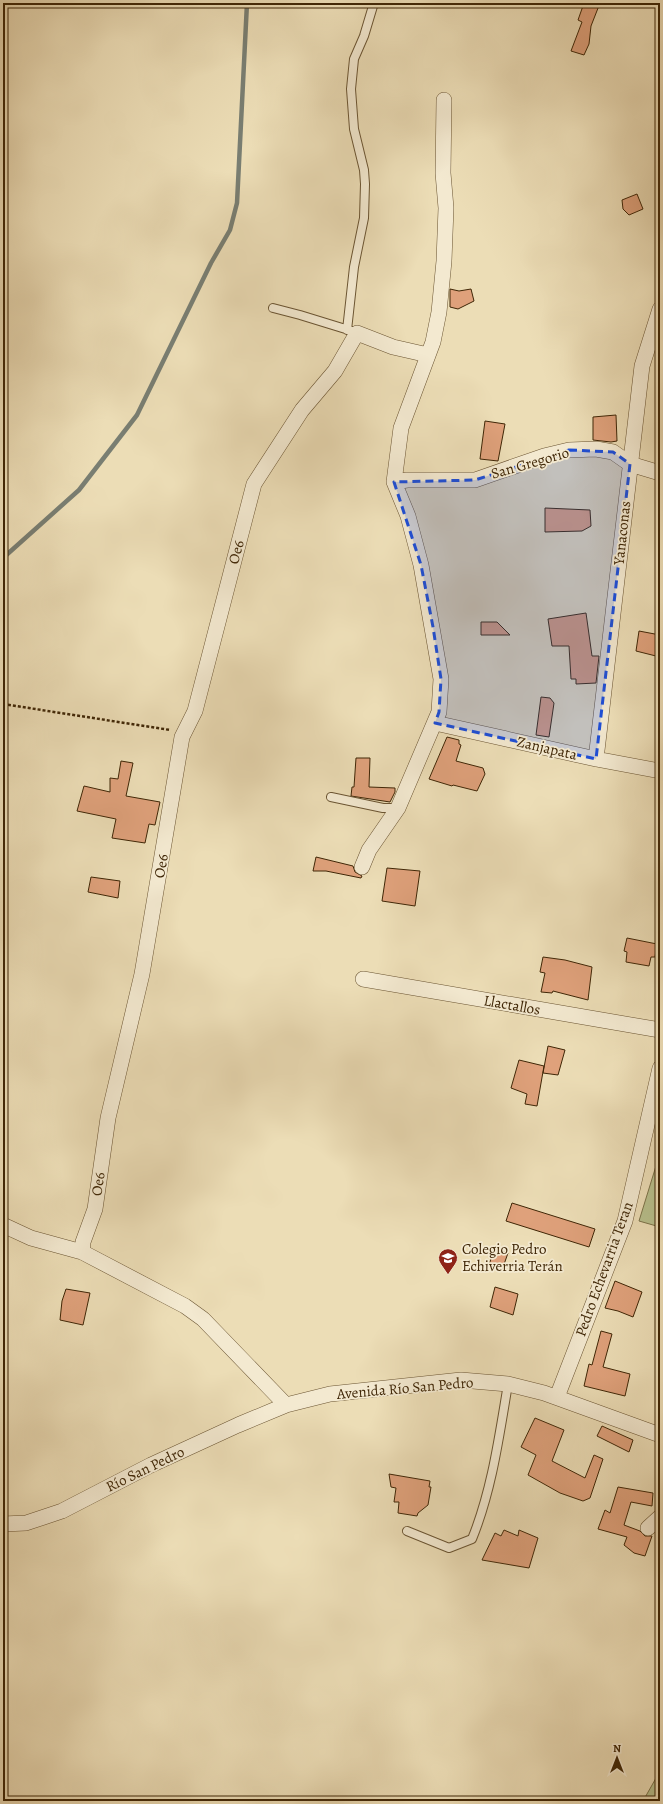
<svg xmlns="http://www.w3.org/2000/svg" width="663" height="1804" viewBox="0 0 663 1804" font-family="Alegreya,serif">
<rect width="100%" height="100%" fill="#ecddb6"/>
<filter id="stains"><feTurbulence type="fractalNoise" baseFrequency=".005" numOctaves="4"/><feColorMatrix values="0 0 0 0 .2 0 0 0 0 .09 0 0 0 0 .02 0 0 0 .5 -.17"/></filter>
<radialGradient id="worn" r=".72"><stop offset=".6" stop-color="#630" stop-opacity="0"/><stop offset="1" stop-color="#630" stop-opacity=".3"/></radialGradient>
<path fill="#b8c08d" stroke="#7c734a" d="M660 1153V1227L639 1221Z
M660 1771V1801H643Z"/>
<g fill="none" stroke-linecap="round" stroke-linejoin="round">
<path stroke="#797e72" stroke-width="4.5" d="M3 558 79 490 137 415 211 263 230 230 237 203 247 3"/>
</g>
<path fill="#dfa17b" stroke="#3f2606" d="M584 3H600L591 26 589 44 584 55 571 51 582 22 578 20Z
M637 194 643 209 629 215 623 209 622 200Z
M450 289 459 291 471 289 474 301 458 309 450 307Z
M616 415 617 441 611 442 593 440V417Z
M485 421 505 424 498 461 480 459Z
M545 508 590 510 591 526 582 531 545 532Z
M586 613 592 656H599L596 683 576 684V679H571L569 646H552L548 619Z
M481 622H497L510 635H481Z
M639 631 660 635V657L636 651Z
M541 697 550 698 554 703 549 737 536 735Z
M447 737 459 740V744L461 745 456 761 483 768 485 774 477 791 453 785 452 786 429 779Z
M356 758H370L369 787 395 788V792L390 802 351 796 352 787H354Z
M121 761 133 763 126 796 160 802 155 825 149 824 145 843 112 838 116 819 77 811 84 786 110 792V778L118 779Z
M316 857 353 866 355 872 362 876 361 878 326 871H313Z
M387 868 420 871 415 906 382 901Z
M91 877 120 881 118 898 88 892Z
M627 938 657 944 655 957H651L649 966 626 962 627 952 624 951Z
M543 957 565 960 592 967 588 1000 553 991 552 993 541 992 545 973 540 972Z
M548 1046 565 1050 558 1075 543 1073Z
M519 1060 544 1066 537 1106 525 1104 527 1094 511 1088Z
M512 1203 595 1229 589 1247 506 1221Z
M494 1249 508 1253 502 1270 489 1265Z
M615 1281 642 1292 633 1317 618 1311 605 1308Z
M495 1287 518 1294 513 1315 490 1307Z
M66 1289 90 1293 83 1325 60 1320 62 1301Z
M601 1331 612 1334 603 1367 630 1374 625 1396 584 1386 589 1364 592 1365Z
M535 1418 564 1430 552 1461 585 1478 594 1455 603 1459 590 1498 583 1501 560 1493 528 1475 536 1455 521 1447Z
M602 1426 633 1440 629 1452 597 1436Z
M389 1474 430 1481 429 1487H431L428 1505 418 1513 417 1516 398 1513 399 1502H394L396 1488 391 1487Z
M618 1487 653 1493 652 1506 631 1502 624 1525 640 1531 645 1536H652L645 1556 634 1553 624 1545 627 1537 598 1529 605 1510 610 1513Z
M504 1530 518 1536 519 1530 538 1538 529 1568 482 1560 495 1533 501 1536Z"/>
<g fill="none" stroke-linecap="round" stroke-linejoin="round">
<g stroke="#6a5432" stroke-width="10">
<path id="service" d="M273 308 300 315 352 331
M347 330 354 267 364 218 365 184 364 170 354 129 351 89 354 59 364 36 373 6 371 3
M331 797 383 808H398
M407 1531 449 1548 472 1539C492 1490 499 1437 508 1384"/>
</g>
<g stroke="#6a5432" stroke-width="16">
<path id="minor" d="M394 482 407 480H475L544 456 569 450 596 449 613 452 630 464 660 473
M435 723 596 759 660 771
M596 759 642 366 660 309
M362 867 369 850 398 808 439 712 441 679 421 565 408 516 394 482 401 428 433 342 439 312 444 261 446 208 443 173 444 100
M363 979 660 1030
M3 1225 31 1238 82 1252 185 1306 203 1319 286 1405
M82 1252 83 1242 95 1209 108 1118 142 974 182 737 195 711 254 484 302 410 335 371 357 333 393 347 428 355
M557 1397 625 1221 660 1068
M3 1524 26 1523 62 1511 151 1465 238 1425 286 1405 330 1394 461 1380 508 1384 544 1393 660 1435
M648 1528 660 1517"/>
</g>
<path stroke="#3f2606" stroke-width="2.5" stroke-dasharray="3 2" stroke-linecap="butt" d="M3 704 170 730"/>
<use href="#service" stroke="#f3e9d0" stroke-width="8"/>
<use href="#minor" stroke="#f3e9d0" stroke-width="15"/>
</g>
<path fill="#1d4ed8" fill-opacity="0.2" stroke="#1d4ed8" stroke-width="3" stroke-dasharray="8 5" stroke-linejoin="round" d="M569 450 613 452 630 464 596 759 435 723 439 712 441 679 433 627 421 565 394 482 475 480Z"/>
<defs>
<g id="school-pin" transform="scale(1)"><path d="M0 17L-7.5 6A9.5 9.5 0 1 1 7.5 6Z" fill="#8f2418" stroke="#f3e9d0"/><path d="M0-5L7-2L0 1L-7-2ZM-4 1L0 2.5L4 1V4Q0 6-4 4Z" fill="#fff"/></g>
</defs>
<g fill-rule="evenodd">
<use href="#school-pin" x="448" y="1258"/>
</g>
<g text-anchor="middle" stroke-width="3.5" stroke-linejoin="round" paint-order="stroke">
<g font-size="15" fill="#3f2606" stroke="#f3e9d0">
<text transform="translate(530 463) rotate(-16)" y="5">San Gregorio</text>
<text transform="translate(622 533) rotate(-84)" y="5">Yanaconas</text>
<text transform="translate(236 552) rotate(-75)" y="5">Oe6</text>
<text transform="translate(547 748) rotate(13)" y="5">Zanjapata</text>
<text transform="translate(161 866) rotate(-80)" y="5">Oe6</text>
<text transform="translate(512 1005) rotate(10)" y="5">Llactallos</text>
<text transform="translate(98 1184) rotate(-82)" y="5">Oe6</text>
<text transform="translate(604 1269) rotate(-70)" y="5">Pedro Echevarria Teran</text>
<text transform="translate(405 1388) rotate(-5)" y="5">Avenida Río San Pedro</text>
<text transform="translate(145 1469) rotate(-26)" y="5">Río San Pedro</text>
</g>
<g font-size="15" fill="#3f2606" stroke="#f3e9d0" text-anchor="start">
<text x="462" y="1254">Colegio Pedro<tspan x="462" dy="17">Echiverria Terán</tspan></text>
</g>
</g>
<rect width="663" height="1804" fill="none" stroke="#ecddb6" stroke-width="16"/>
<rect x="4" y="4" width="655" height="1796" fill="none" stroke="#3f2606" stroke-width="2"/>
<rect x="8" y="8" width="647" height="1788" fill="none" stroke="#3f2606"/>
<g transform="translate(617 1758)" stroke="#f3e9d0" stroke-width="3" paint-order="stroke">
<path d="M0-3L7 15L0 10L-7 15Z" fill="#3f2606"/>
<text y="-6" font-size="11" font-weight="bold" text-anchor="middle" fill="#3f2606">N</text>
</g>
<rect width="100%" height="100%" filter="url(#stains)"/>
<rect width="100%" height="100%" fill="url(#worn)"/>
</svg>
